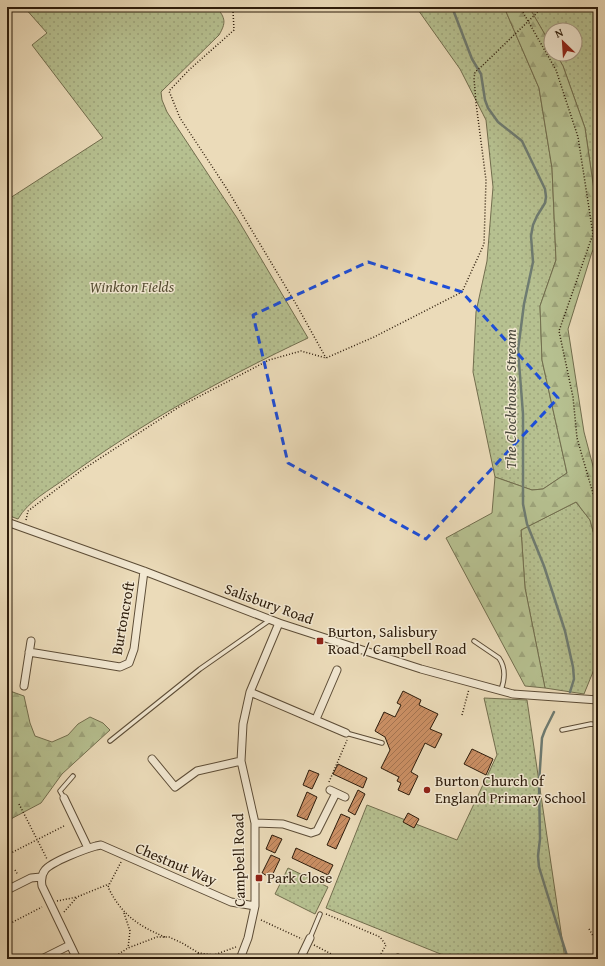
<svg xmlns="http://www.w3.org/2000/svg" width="605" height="966" viewBox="0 0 605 966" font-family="'Gentium Book Plus',serif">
<defs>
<pattern id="grass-dots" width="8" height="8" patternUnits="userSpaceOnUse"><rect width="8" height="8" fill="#b6c090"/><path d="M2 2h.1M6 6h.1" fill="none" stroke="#9da47b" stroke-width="1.8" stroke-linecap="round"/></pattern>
<pattern id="forest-firs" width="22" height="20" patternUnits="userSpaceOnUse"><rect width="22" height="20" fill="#b6c090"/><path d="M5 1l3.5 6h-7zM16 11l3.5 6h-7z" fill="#9da47b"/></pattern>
<pattern id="building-hatch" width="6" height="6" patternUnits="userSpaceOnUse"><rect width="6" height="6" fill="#ca8f64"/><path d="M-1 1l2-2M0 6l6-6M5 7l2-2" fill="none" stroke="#a47451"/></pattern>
</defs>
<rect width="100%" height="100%" fill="#ebdbb9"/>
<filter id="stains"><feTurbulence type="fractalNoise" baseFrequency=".005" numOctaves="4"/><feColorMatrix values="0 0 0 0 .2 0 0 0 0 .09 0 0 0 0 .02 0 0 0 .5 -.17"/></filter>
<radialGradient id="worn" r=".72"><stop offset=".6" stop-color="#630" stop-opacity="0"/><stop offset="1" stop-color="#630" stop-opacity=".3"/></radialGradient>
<path fill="url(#grass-dots)" stroke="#726e4e" d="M24 7H216C226 18 226 23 219 35L161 92 162 100 167 112 237 218 308 338C223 378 142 423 66 478 50 490 28 501 18 519L7 515V200L103 138 32 45 47 33Z
M416 7H504L539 88 552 168 556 260 540 306 542 360 567 473 543 489 532 490 495 477 473 372 476 312 487 261 493 187 486 120 460 69Z
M532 7H598V218L585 128 563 66 556 54H575V30H551V45L530 9Z
M576 502 590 520 598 549V665L595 667 584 694 545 688 525 588 521 530Z
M484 698 527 700 565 959H453L326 908 367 805 457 840 497 755Z
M288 868 328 887 315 914 275 894Z"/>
<path fill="url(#forest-firs)" stroke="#726e4e" d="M504 7H529L551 45V54H556L563 66 585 128 598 218V241L592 252 568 329 584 432 598 485V549L590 520 576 502 521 530 525 588 545 688 525 686 446 538 492 513 495 477 532 490 543 489 567 473 542 360 540 306 556 260 552 168 539 88Z
M7 690 24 696 30 723 35 736 52 742 68 735 78 724 90 717 103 723 110 730 62 774 41 803 7 821V769L8 762 7 756Z"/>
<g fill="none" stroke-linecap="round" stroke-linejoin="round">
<path stroke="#6e7b71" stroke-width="2.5" d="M452 7 472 59 481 74 485 100 488 108 498 122 522 141 545 189 546 197 545 203 537 216 533 225 531 236 533 262 524 304 518 350 523 414V504L527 524 544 566 565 631 573 667 574 679 570 692
M554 712 545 730 542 738 539 783 540 839 538 856 539 867 547 893 568 959"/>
</g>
<path fill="url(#building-hatch)" stroke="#2d1c0b" d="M403 691 421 700 419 705 438 714 430 729 442 734 435 748 425 743 411 772 418 776 409 795 398 790 401 783 397 781 399 777 381 768 390 750 385 737 375 731 384 712 395 717 401 705 397 703Z
M472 749 493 759 486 775 464 764Z
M338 764 367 778 363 788 333 774Z
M309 770 319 774 312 789 303 785Z
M358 790 365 794 355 815 348 811Z
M307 792 317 797 307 820 297 816Z
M408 813 419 819 414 828 403 822Z
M341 814 350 818 336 849 327 845Z
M272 835 282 839 275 853 266 849Z
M296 848 333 865 328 875 292 858Z
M271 855 280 859 271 878 262 873Z"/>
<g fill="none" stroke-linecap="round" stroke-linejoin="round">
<g stroke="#5c4c36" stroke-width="5.5">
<path id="service" d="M474 641 499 658C506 668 505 679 501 690
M562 730 591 724 598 725
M346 733 382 743
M110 741 200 669 270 620
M64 798 60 791 73 776
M310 938 320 914
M397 959 398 956"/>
</g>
<g stroke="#5c4c36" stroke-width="9">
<path id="minor" d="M7 522 144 571 279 623 421 669 513 694 598 700
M29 652 120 667 129 663 134 649 144 571
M24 686 31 641
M250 692 346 733
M316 719 337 670
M152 759 175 787 197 771 241 761
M330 790 345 797
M64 798 88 848
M255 823 283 824 311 833 317 831 336 793
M7 890 31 878 41 877
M42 959 70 945
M77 959 42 886C41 880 41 875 45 870 51 862 85 849 96 846L101 845 231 902 255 906
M240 959 248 938 255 906V823L241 761 243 724 250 692 279 623
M300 959 310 938"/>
</g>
<path stroke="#2d1c0b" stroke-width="1.5" stroke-dasharray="1 2" stroke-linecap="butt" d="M230 7 233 11 234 30 189 70 169 91 180 118 227 189 296 304 326 358
M520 7 556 70 578 137 593 234 559 331 573 397 577 438 598 511
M26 520 28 511 82 470 179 407 269 360 301 351 326 358 374 337 462 292 484 244 486 180 476 103 474 78 475 72 482 66 543 7
M462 715 469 689
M329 782 347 740
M19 804 47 859
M7 855 64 826
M121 862 108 887C121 914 138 926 165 937
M15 870 18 875
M57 901 77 897
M64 912 77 897 109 884
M124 913 130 931 128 948
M326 914 380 937 386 945 378 959
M261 920 302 939
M7 925 42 907
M589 929 598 944
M314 945 339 958
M198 953 200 959
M111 959 128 948 157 937H169L182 943 199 953 214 955 236 947
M339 959V958L342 959"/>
<use href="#service" stroke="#f2e8d2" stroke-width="3.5"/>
<use href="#minor" stroke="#f2e8d2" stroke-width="7"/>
</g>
<path fill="none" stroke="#1d4ed8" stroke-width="3" stroke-dasharray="8 5" stroke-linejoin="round" d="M368 262 462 292 558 398 426 539 288 463 253 315Z"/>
<g fill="#8f2418" stroke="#f2e8d2" stroke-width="1.5">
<rect x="316" y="637" width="8" height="8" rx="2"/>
<circle cx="427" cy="790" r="4"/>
<rect x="255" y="874" width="8" height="8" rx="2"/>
</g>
<g text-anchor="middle" stroke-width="3" stroke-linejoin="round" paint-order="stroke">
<g font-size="15" font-style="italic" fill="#564d33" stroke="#f2e8d2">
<text x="132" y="292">Winkton Fields</text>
</g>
<g font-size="15" fill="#2d1c0b" stroke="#f2e8d2">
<text transform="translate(269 604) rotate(20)" y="5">Salisbury Road</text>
<text transform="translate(123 618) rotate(-80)" y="5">Burtoncroft</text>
<text transform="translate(239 860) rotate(-91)" y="5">Campbell Road</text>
<text transform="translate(176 864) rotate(23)" y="5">Chestnut Way</text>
</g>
<g font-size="15" fill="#2d1c0b" stroke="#f2e8d2" text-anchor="start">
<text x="328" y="637">Burton, Salisbury<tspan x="328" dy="17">Road / Campbell Road</tspan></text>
<text x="435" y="786">Burton Church of<tspan x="435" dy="17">England Primary School</tspan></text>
<text x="267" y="883">Park Close</text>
</g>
<g font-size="16" font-style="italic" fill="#4d4b3e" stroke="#f2e8d2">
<text transform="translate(510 399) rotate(-90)" y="6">The Clockhouse Stream</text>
</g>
</g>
<rect width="605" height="966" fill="none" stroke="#ebdbb9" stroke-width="24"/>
<rect x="8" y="8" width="589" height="950" fill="none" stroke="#2d1c0b" stroke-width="2"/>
<rect x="12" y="12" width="581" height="942" fill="none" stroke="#2d1c0b"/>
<g transform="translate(563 42) rotate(335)"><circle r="19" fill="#f2e8d2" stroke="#a39682"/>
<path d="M0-3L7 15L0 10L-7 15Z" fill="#8f2418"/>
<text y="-6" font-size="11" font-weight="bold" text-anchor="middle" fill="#2d1c0b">N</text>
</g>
<rect width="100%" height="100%" filter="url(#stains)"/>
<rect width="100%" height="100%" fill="url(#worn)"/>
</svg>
